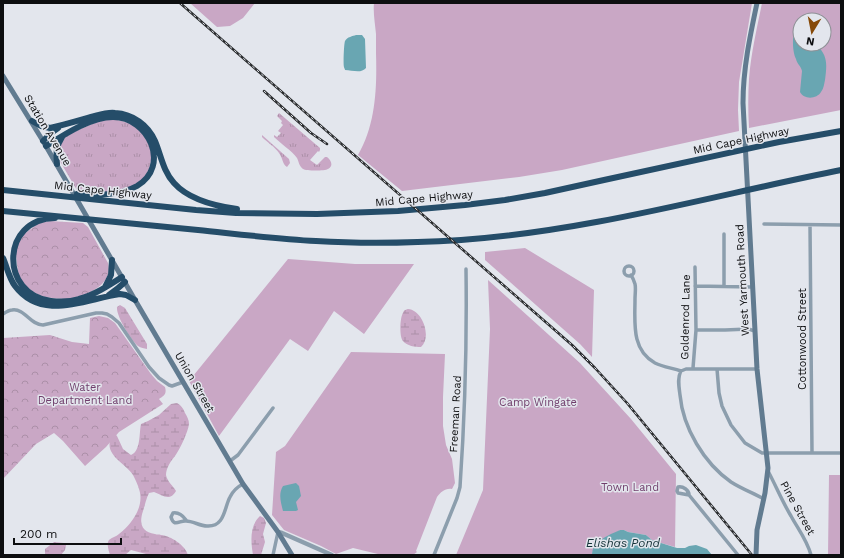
<svg xmlns="http://www.w3.org/2000/svg" width="844" height="558" viewBox="0 0 844 558" font-family="'Work Sans',sans-serif">
<defs>
<pattern id="grass-tufts" width="24" height="20" patternUnits="userSpaceOnUse"><rect width="24" height="20" fill="#c9a7c5"/><path d="M3 7l-1-3M5 7V3M7 7l1-3M15 17l-1-3M17 17v-4M19 17l1-3" fill="none" stroke="#ab8fa8"/></pattern>
<pattern id="forest-crowns" width="20" height="18" patternUnits="userSpaceOnUse"><rect width="20" height="18" fill="#c9a7c5"/><path d="M2 6a3 3 0 1 1 6 0M12 15a3 3 0 1 1 6 0" fill="none" stroke="#ab8fa8"/></pattern>
<pattern id="wetland-marsh" width="20" height="14" patternUnits="userSpaceOnUse"><rect width="20" height="14" fill="#c9a7c5"/><path d="M1 5h8M5 5V1M11 12h8M15 12V8" fill="none" stroke="#ab8fa8"/></pattern>
</defs>
<rect width="100%" height="100%" fill="#e3e6ed"/>
<path fill="url(#grass-tufts)" d="M279 113 320 148V150L319 152 318 151 310 160 317 165 325 157H327C331 160 334 166 328 169 325 171 306 171 303 169 299 166 299 162 297 158 292 151 280 143 274 137V135L277 137 281 133 278 131 283 125 281 123 282 121 277 116Z
M110 119C120 120 128 122 137 127 139 129 141 132 143 134 145 137 148 141 149 144 155 159 149 177 135 185 119 194 96 192 78 192L61 163 58 156V151L64 137 71 133 97 122Z
M262 135 289 159 290 163 287 167C282 164 283 158 279 153 275 147 267 142 262 137Z"/>
<path fill="url(#forest-crowns)" d="M50 221 83 223 88 227 108 263C114 285 85 297 67 299 60 299 52 298 45 297 34 294 27 287 19 280L15 247 20 237 39 223Z
M99 316 108 318 115 323 151 374 157 381 165 387C167 394 164 396 159 399L163 404 119 432 106 447 85 466 63 441 54 433 36 444 3 479V338L50 335 72 342 89 344 90 318Z"/>
<path fill="url(#wetland-marsh)" d="M120 305 125 308 147 344V349C144 348 141 348 138 346 131 340 116 316 117 307Z
M408 309C423 310 432 338 421 347 415 347 407 346 403 341 399 337 400 317 403 313 404 310 405 310 408 309Z
M177 403C181 405 183 408 185 413 187 416 189 420 189 424 188 432 180 449 175 456 171 461 166 468 166 475 167 481 173 486 176 491 170 502 162 495 154 492L149 493C146 499 145 505 143 511 139 523 141 532 155 534 157 535 159 534 161 535 171 536 185 545 188 555H147L146 554 131 550 125 555H110C109 551 106 544 109 540 112 537 116 537 119 534 132 524 145 506 139 489 138 485 135 479 133 475 126 464 106 456 110 441 111 437 112 436 115 434L117 436 123 449 131 455C141 451 139 433 141 424L148 421 159 415 171 404Z
M260 516 264 518 266 523 263 534 265 542 261 555H253C251 543 249 526 260 516Z
M54 542 64 543 66 545 65 550 61 555H45V549Z"/>
<path fill="#c9a7c5" fill-rule="evenodd" d="M190 3H255L243 18 230 26 217 27Z
M374 3H752L739 82 738 110 739 131 562 170 519 177 402 191 358 155C376 124 377 87 376 53 376 46 376 40 376 34 375 23 373 13 374 3Z
M762 3H841V110L749 128C748 111 748 95 749 79 751 53 757 28 762 3ZM800 20H824V44H800Z
M525 248 594 290 592 357 580 344 485 260V252Z
M288 259 355 264H414L364 334 334 311 308 351 290 339 219 436 189 381Z
M488 280 580 363 631 419 676 474 675 547 661 543 652 540 646 535 628 532 624 530H620L592 552V555H456L483 490 490 329Z
M351 352 445 354 443 397V426L446 445 452 459 455 483 452 489C445 488 441 492 437 497L416 551 417 552 413 555H382L353 548 336 554 321 546 284 530 272 515 276 452 285 446Z
M829 475H841V555H828Z"/>
<path fill="#69a6b2" d="M799 25H800V44H816C828 56 827 64 825 80 824 84 824 88 821 92 817 99 804 100 800 92L802 71C801 66 797 64 796 59 792 51 791 30 799 25Z
M356 35H362L365 39 366 68C361 74 352 70 345 70 345 69 344 68 344 67 343 65 344 43 345 41 347 37 353 36 356 35Z
M296 483 299 486 301 496 296 502 298 510 296 511H283C281 503 278 494 283 486Z
M620 530H624L628 532 646 535 652 540 661 543 677 548H685L689 546 696 545 707 549 712 555H592C592 541 609 535 620 530Z"/>
<g fill="none" stroke-linecap="round" stroke-linejoin="round">
<path stroke="#8c9ead" stroke-width="3.5" d="M764 224 841 225
M810 225 812 452
M624 271a5 5 0 1 1 10 0a5 5 0 1 1-10 0Z
M631 275C633 278 634 281 635 284 636 288 635 294 635 299 635 322 631 350 655 363 663 367 672 368 681 371
M695 286 752 287
M724 286V234
M3 314C6 312 9 310 12 310 25 308 30 325 43 325L96 313H102L107 314 112 317 119 323 149 367 159 378 169 385 172 386 183 382
M696 330H725L748 329 755 331
M693 368 696 330 695 267
M717 369 719 393 722 406 731 425 745 443 762 453H841
M757 369H686L681 371C677 378 679 387 680 395 683 428 704 463 731 482 742 489 753 493 764 499
M230 461 238 455 273 408
M768 471C776 486 782 501 791 516 798 529 807 540 811 555
M689 495 678 493 677 491 678 487C683 486 689 490 689 495L738 555
M186 520C183 516 179 512 173 513L171 517C174 528 180 520 186 521 193 521 200 526 207 526 225 527 224 508 230 497 233 491 237 487 243 484
M273 555 278 532
M434 555 457 498 460 487C465 414 467 342 466 269"/>
<path stroke="#8c9ead" stroke-width="4.5" d="M278 532 282 533 332 555"/>
<path stroke="#617b90" stroke-width="5" d="M3 76 43 141 135 300 243 484 278 532 292 555
M756 555 757 530 765 493 768 468 757 369 743 103C743 69 750 36 757 3"/>
<path stroke="#254d69" stroke-width="6" d="M32 121 41 126 50 128C64 125 77 121 91 117 99 115 107 112 115 113 133 114 148 125 155 141 161 155 163 171 174 183 189 200 215 206 237 209
M43 141 51 133 58 128
M46 146C65 134 91 117 113 117 149 117 171 166 137 186 119 196 96 195 77 194
M57 164C56 154 56 146 62 137
M3 190 196 210 236 213 317 214 398 211 465 205 505 200 545 193 604 180 779 142 841 131
M3 211C68 217 133 224 198 230 237 234 277 239 316 241 364 244 413 243 461 240 590 231 715 195 841 170
M55 218C0 219 0 295 51 301 60 302 70 302 79 299 94 295 108 286 122 277
M3 258C7 267 9 278 15 286 42 322 85 299 120 294L126 295 135 300
M105 287 111 275 112 260
M109 295 117 289 125 282"/>
<g stroke="#2a2c2e" stroke-width="2.5">
<path id="rail" d="M180 3 572 345 595 368 627 403 752 555
M264 91 311 133 327 144"/>
</g>
<use href="#rail" stroke="#e3e6ed" stroke-width="1" stroke-dasharray="3" stroke-linecap="butt"/>
</g>
<g text-anchor="middle" stroke-width="3" stroke-linejoin="round" paint-order="stroke">
<g font-size="11" fill="#0d0e10" stroke="#e3e6ed">
<text transform="translate(48 130) rotate(59)" y="4">Station Avenue</text>
<text transform="translate(741 140) rotate(-12)" y="4">Mid Cape Highway</text>
<text transform="translate(103 190) rotate(6)" y="4">Mid Cape Highway</text>
<text transform="translate(424 198) rotate(-5)" y="4">Mid Cape Highway</text>
<text transform="translate(742 280) rotate(-93)" y="4">West Yarmouth Road</text>
<text transform="translate(685 317) rotate(-89)" y="4">Goldenrod Lane</text>
<text transform="translate(802 339) rotate(-90)" y="4">Cottonwood Street</text>
<text transform="translate(195 382) rotate(60)" y="4">Union Street</text>
<text transform="translate(455 414) rotate(-87)" y="4">Freeman Road</text>
<text transform="translate(798 508) rotate(61)" y="4">Pine Street</text>
</g>
<g font-size="11" fill="#703e6c" stroke="#e3e6ed">
<text x="85" y="391">Water<tspan x="85" dy="13">Department Land</tspan></text>
<text x="538" y="406">Camp Wingate</text>
<text x="630" y="491">Town Land</text>
</g>
<g font-size="12" font-style="italic" fill="#143339" stroke="#e3e6ed">
<text x="623" y="547">Elishas Pond</text>
</g>
</g>
<rect width="844" height="558" fill="none" stroke="#0d0e10" stroke-width="8"/>
<g transform="translate(812 32) rotate(190)"><circle r="19" fill="#e3e6ed" stroke="#8d9095"/>
<path d="M0-3L7 15L0 10L-7 15Z" fill="#864908"/>
<text y="-6" font-size="11" font-weight="bold" text-anchor="middle" fill="#0d0e10">N</text>
</g>
<path d="M14 538v6h107v-6" fill="none" stroke="#0d0e10" stroke-width="2"/>
<text x="20" y="538" font-size="12" fill="#0d0e10" stroke="#e3e6ed" stroke-width="3" paint-order="stroke">200 m</text>
</svg>
